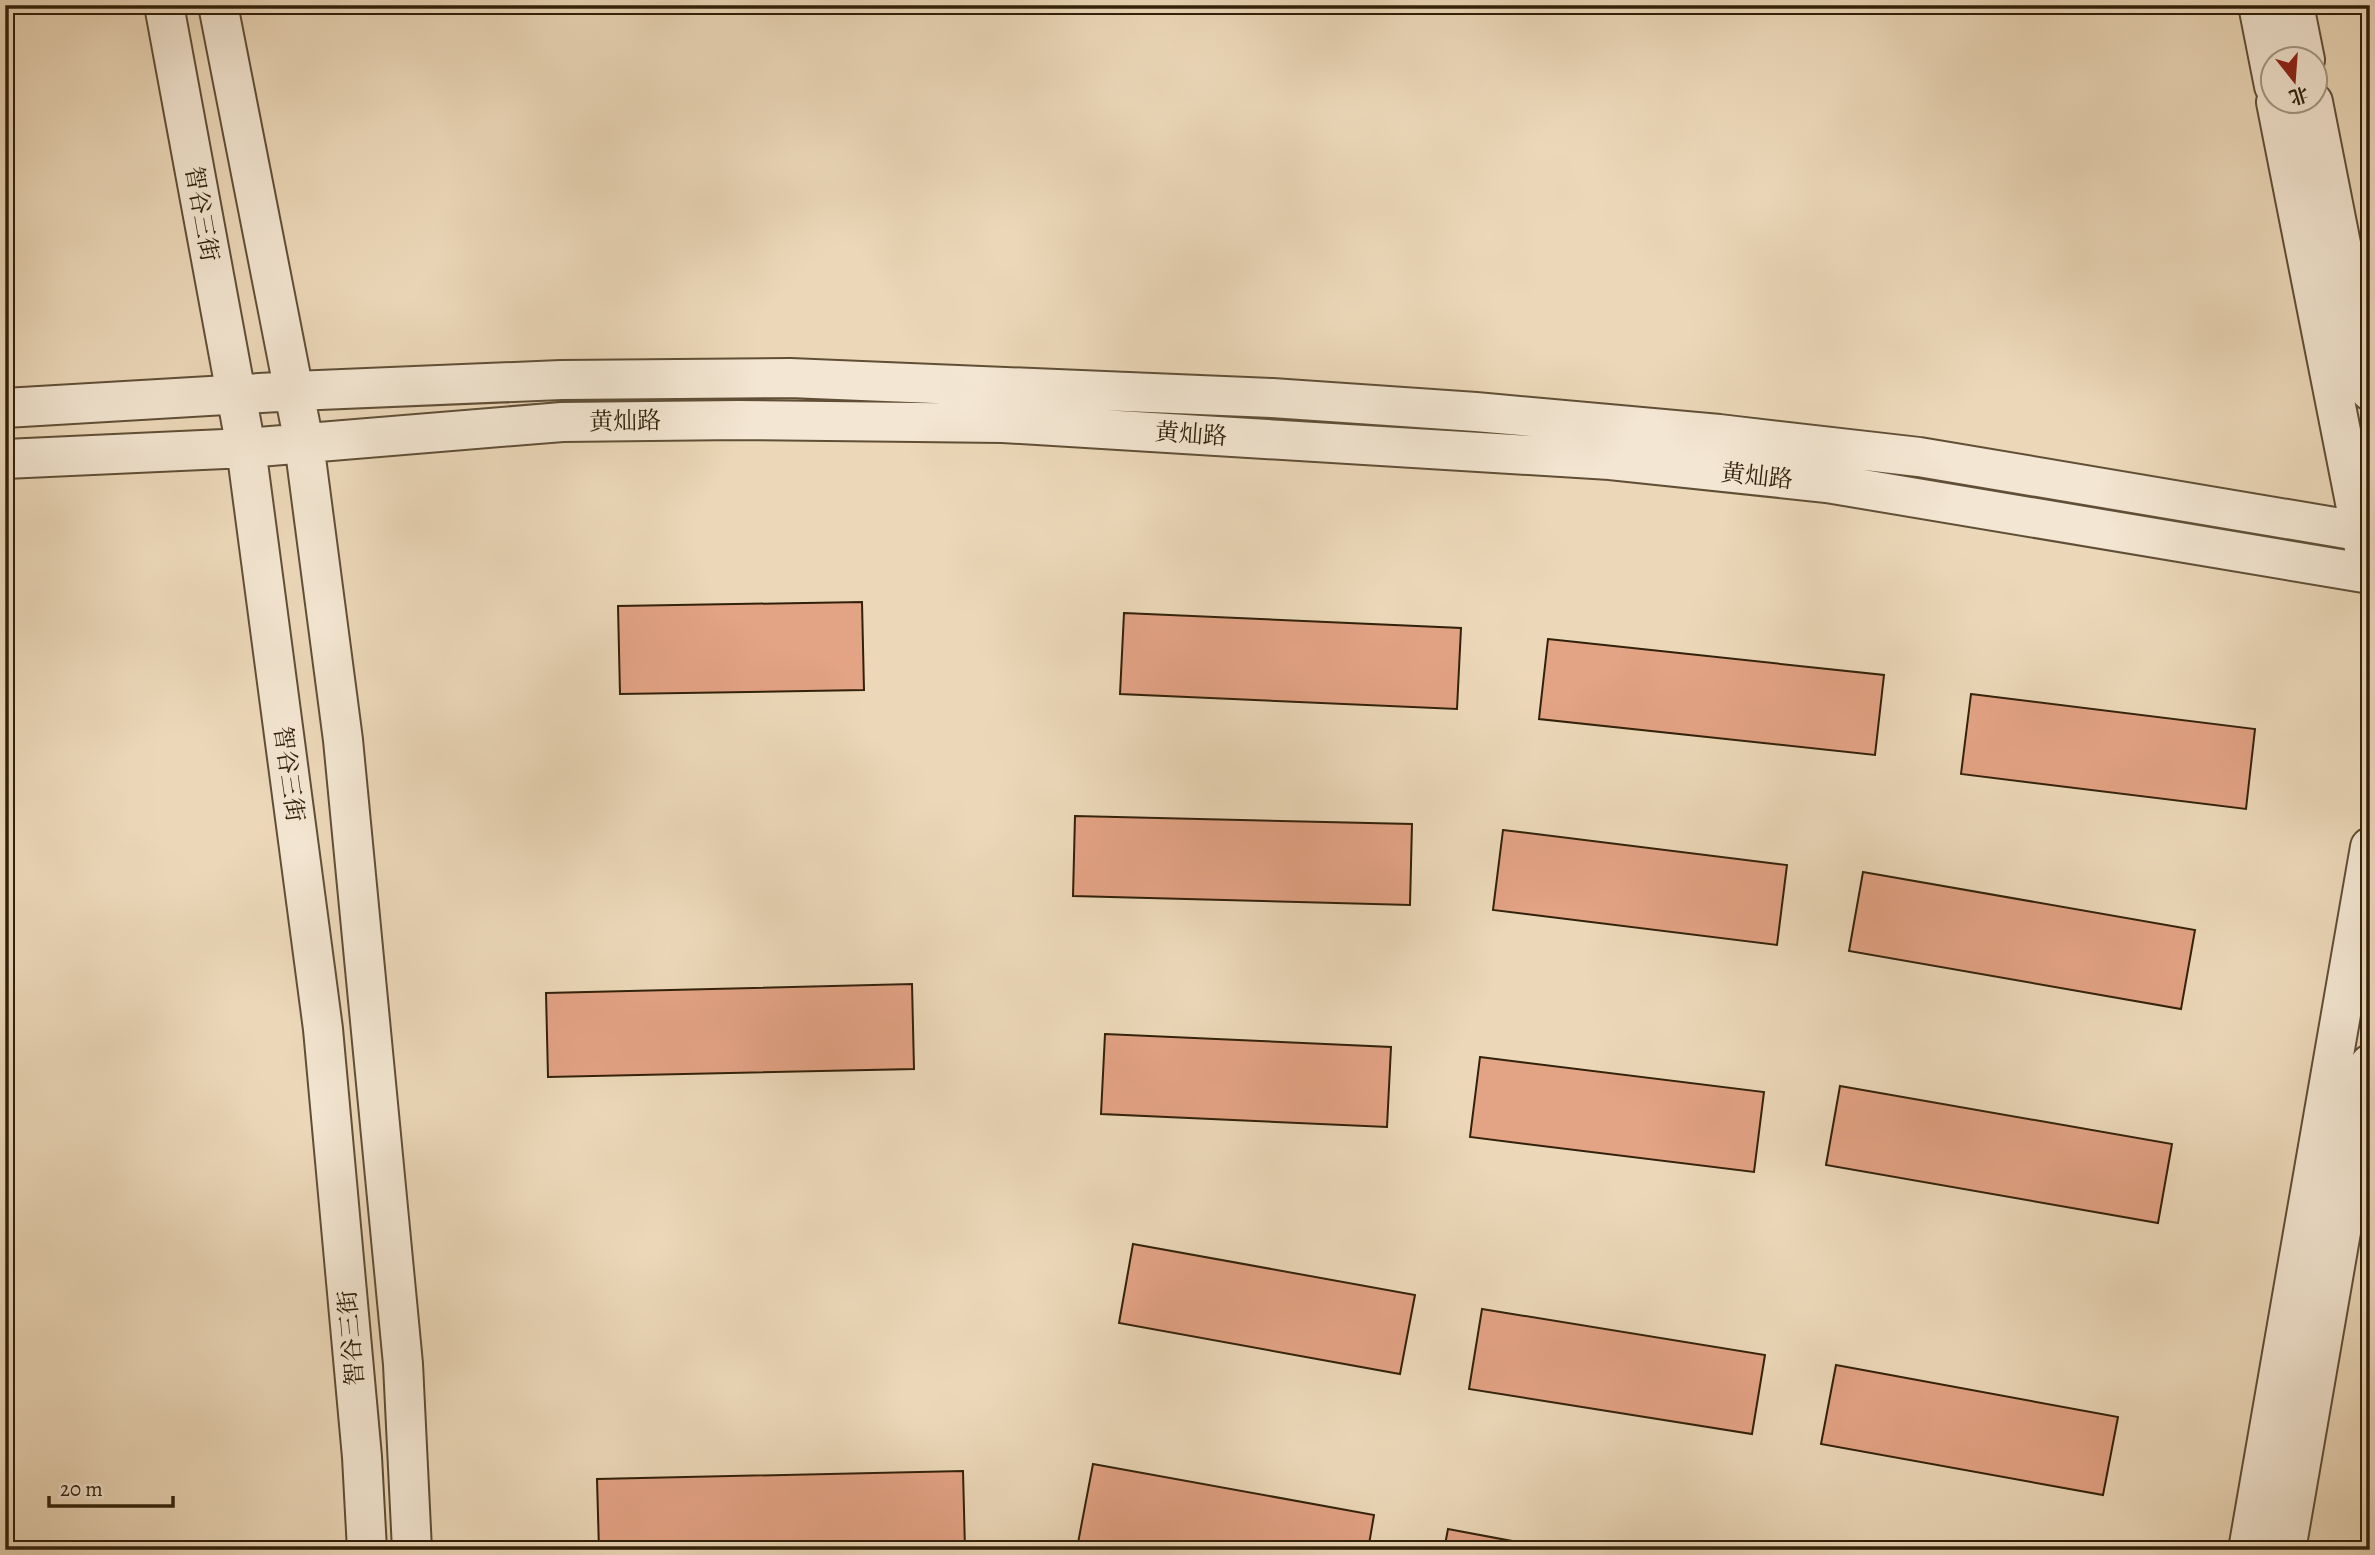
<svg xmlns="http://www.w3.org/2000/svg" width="2375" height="1555" viewBox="0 0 2375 1555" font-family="Alegreya,'Noto Serif SC',serif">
<rect width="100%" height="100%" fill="#ecd8b9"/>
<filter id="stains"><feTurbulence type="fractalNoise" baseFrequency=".00286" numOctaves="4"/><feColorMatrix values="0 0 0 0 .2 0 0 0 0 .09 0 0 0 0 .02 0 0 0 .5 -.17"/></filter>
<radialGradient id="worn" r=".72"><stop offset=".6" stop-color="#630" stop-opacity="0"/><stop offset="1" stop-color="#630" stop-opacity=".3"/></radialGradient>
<path fill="#e3a385" stroke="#31210a" stroke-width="2" d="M862 602 864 690 620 694 618 606Z
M1124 613 1461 628 1457 709 1120 694Z
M1548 639 1884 675 1875 755 1539 719Z
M1971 694 2255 729 2246 809 1961 774Z
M1075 816 1412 824 1410 905 1073 896Z
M1503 830 1787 865 1777 945 1493 910Z
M1863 872 2195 930 2181 1009 1849 951Z
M912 984 914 1069 548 1077 546 993Z
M1105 1034 1391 1047 1387 1127 1101 1114Z
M1480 1057 1764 1092 1754 1172 1470 1137Z
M1840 1086 2172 1144 2158 1223 1826 1165Z
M1133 1244 1415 1295 1400 1374 1119 1323Z
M1482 1309 1765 1355 1752 1434 1469 1389Z
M1836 1365 2118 1417 2103 1495 1821 1444Z
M1093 1464 1374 1515 1368 1550H1116L1078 1543Z
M963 1471 965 1550H599L597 1479Z
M1448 1529 1560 1550H1444Z"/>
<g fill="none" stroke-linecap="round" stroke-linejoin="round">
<g stroke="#604f36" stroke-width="42">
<path id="minor" d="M164 5 246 448 323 1029 362 1457 367 1550
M218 5 304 443 343 740 403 1364 412 1550
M2258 5 2274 86
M2294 5 2305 60
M2276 102 2365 553
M2313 102 2370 391
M5 408 295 391 561 380 790 378 1272 398 1476 412 1719 434 1919 457 2370 533
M5 459 246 448 562 422 738 420 1003 423 1610 460 1827 483 2370 574
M2248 1550 2370 847
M2286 1550 2370 1064"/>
</g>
<use href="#minor" stroke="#f3e6d2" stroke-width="38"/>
</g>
<g text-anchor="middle" stroke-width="6" stroke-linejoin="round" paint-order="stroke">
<g font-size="24" fill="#31210a" stroke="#f3e6d2">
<text transform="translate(202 214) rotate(80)" y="8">智谷三街</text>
<text transform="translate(625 421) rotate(-1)" y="8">黄灿路</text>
<text transform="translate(1191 434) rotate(4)" y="8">黄灿路</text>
<text transform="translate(1757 476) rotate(6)" y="8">黄灿路</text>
<text transform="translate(289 774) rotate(82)" y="8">智谷三街</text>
<text transform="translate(351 1338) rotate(-95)" y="8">智谷三街</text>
</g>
</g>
<rect width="2375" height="1555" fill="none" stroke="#ecd8b9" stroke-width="28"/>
<rect x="7" y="7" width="2361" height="1541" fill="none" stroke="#31210a" stroke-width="3.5"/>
<rect x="14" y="14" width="2347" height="1527" fill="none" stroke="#31210a" stroke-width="2"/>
<g transform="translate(2294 80) rotate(163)"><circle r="33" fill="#f3e6d2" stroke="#a59782" stroke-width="2"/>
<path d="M0-5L12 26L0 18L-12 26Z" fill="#8f2418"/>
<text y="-10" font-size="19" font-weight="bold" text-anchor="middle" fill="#31210a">北</text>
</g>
<path d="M49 1496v10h124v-10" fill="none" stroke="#31210a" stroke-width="3.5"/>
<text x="60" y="1496" font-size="21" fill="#31210a" stroke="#f3e6d2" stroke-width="5" paint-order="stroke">20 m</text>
<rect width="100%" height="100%" filter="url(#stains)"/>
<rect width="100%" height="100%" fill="url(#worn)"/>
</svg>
